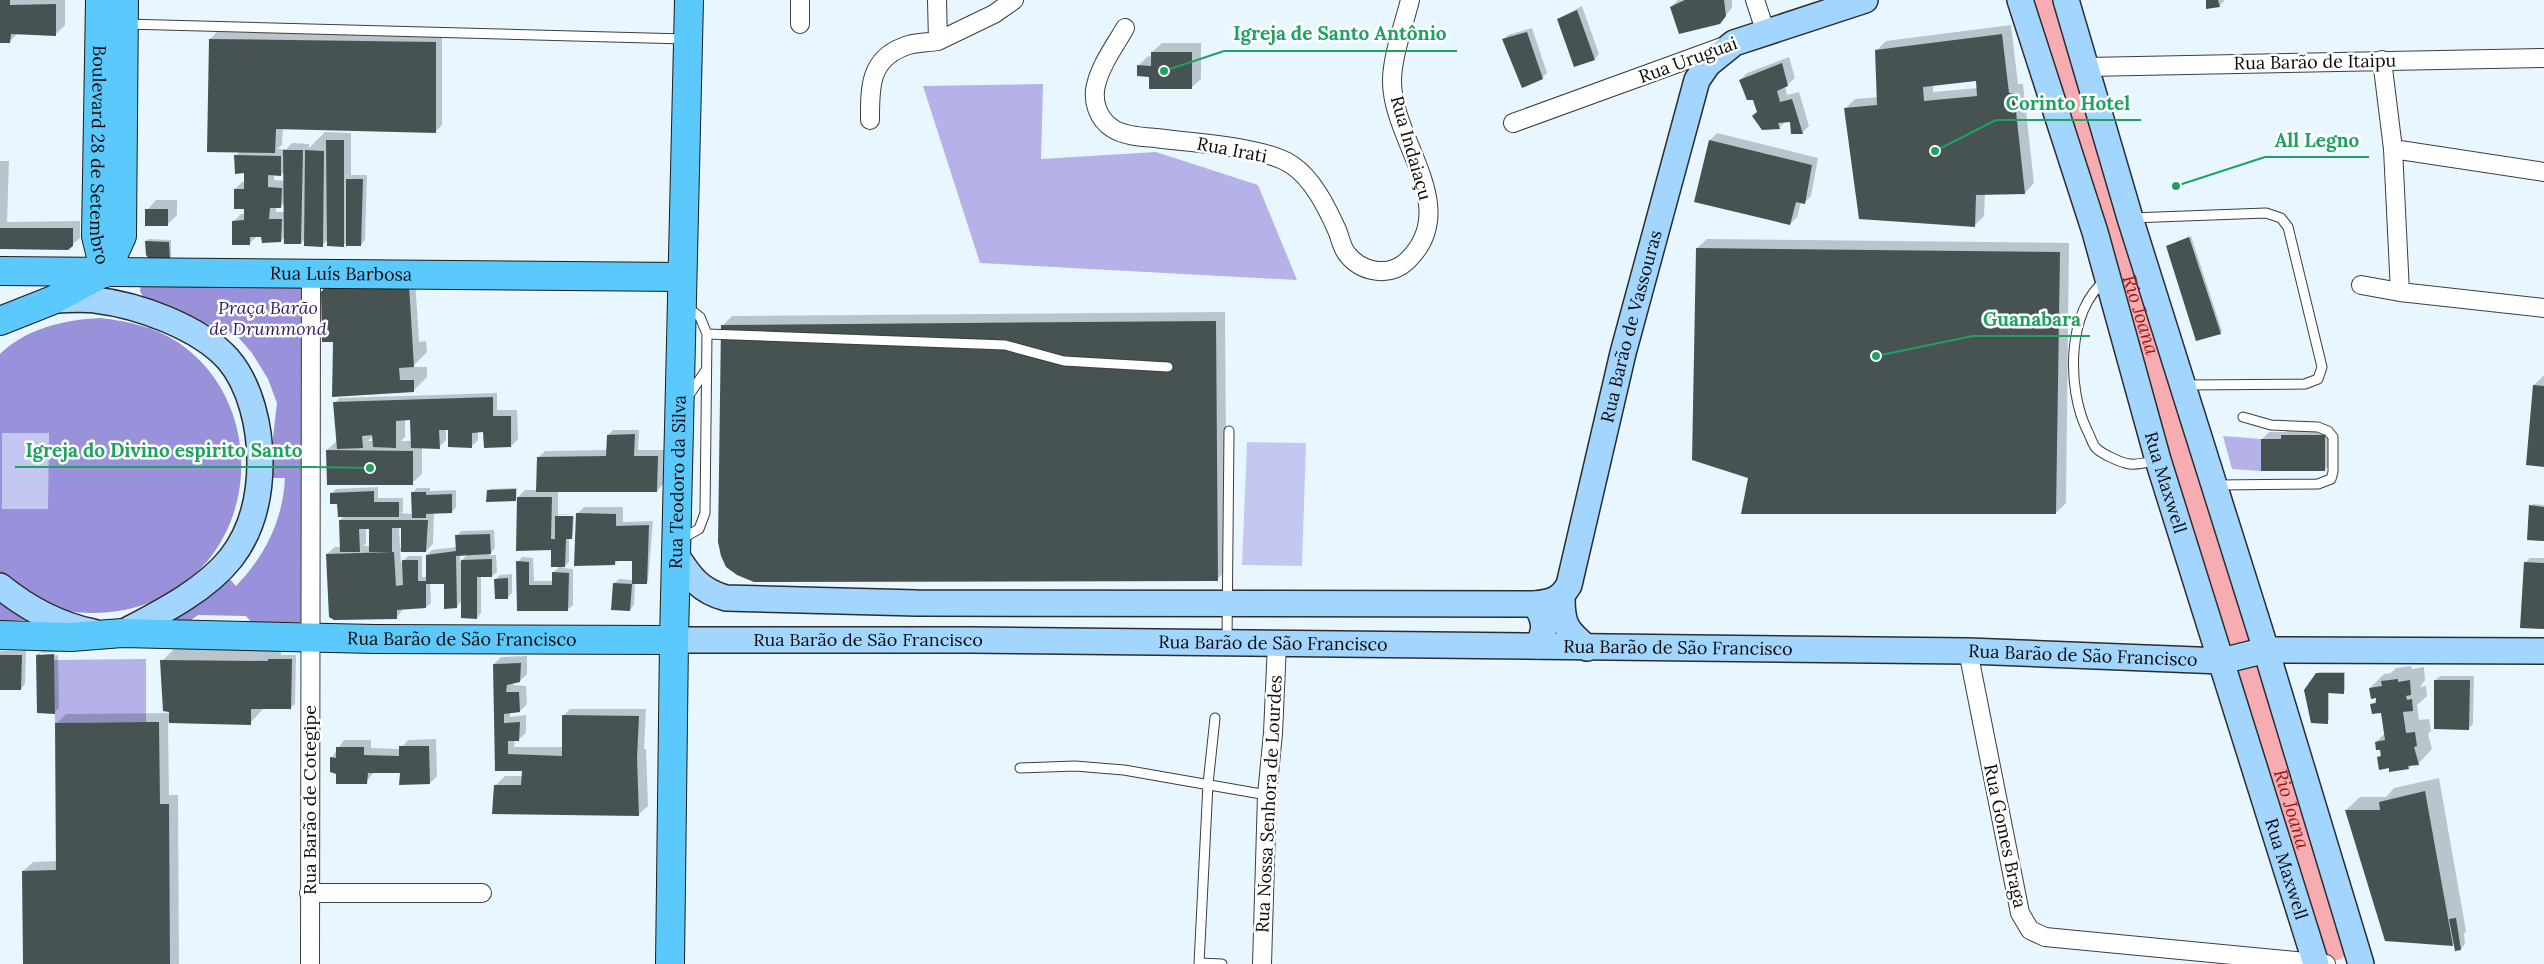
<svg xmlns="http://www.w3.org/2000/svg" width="2544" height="964" viewBox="0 0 2544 964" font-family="Lora,serif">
<rect width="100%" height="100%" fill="#e8f7ff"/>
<path fill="#b4b2e9" d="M1043 84 1041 159 1156 152 1258 185 1297 280 980 263 923 86Z
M2223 436 2261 439V471L2232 469Z
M146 659V722L55 723 54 660Z"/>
<path fill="#9991da" d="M141 283 301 286 304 290 307 617 301 622 252 623 246 616 198 615C189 622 184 625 174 618L226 575 236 586C265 556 283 520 285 478H272L273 438 277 403 268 379 252 353 237 336 144 299 140 291Z
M100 318C128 321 155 327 179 343 249 391 261 492 210 558 189 584 157 604 124 610 101 614 72 615 49 606 32 598 16 586 0 577V354C27 328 64 320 100 318Z
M0 599 25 617 24 620 0 621Z"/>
<path fill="#c4c8f0" d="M2 433H49L48 509H2Z
M1247 442 1306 443 1302 566 1242 565Z"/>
<path fill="#0003" fill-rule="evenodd" d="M0 0H65V25L55 35 18 33 9 42H0Z
M1678 0H1732V8L1719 23 1671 7Z
M2207 0H2225L2219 6Z
M1582 6 1599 54 1595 59 1558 19Z
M2011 25 2018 84H2023L2034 183 2025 193H1985L1984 216 1975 225 1845 109 1855 99 1878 97 1876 51 1886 41ZM1977 80 1978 88 1933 92V85Z
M1532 28 1547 73 1542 78 1504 39 1508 35Z
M217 32 442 35V125L435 132 283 128 282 145 277 149H286L292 143 309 144V148L325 132 351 133V175H367L365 240 361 245 347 242 343 246 328 240 322 245 306 238 301 243 285 237 281 241 263 236H257L250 243 234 221 241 214H245V207L235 189 242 182H246L245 172 236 156 240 151 210 39ZM285 171V181L274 180V175H281ZM285 203V212H276V207L281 206Z
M1162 43H1201V79L1191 88 1150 75 1138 66 1148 56 1152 57V52Z
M1789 57 1795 78 1785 87 1787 95 1799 92 1809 126 1802 133 1791 120 1786 121 1779 128 1753 116 1758 111 1753 99 1740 80 1747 73Z
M1717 133 1818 158 1811 196 1804 203 1801 202 1797 217 1790 224 1695 201 1710 140Z
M0 161H9L7 222 80 221V238L72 245 0 237Z
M156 200H177V215L167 225 147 210Z
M2191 236 2222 331 2220 333 2167 247Z
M148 239 171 240V257L169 259 146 241Z
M1707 239 2069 243 2066 503 2056 513 1750 477 1697 248Z
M415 279 419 342 426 341 427 352 412 367H427V377L413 391 334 395Z
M1225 312 1227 570 1217 579 722 326 732 316Z
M2543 376H2544V466L2534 385Z
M497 393V410H517L518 439 511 446 485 431H478V440L471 447 446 429V440L439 447H422V474L412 483 327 450 337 441 335 403 339 398ZM405 419H413L412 441H401L405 437ZM374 435V441H368Z
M2290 428H2332V463L2324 470 2262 439 2269 432H2286Z
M613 430H639L638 450H664V483L657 491 558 490V514L574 515H558V517H574L573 535 569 537V562L562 568 573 569V605L568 609 518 610V562L522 557 533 558 534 581H553V573L560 566 552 547 518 497 525 490H537L538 458 545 451 608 450V435Z
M378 487V498H403V511L401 513 413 514 412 493 417 488H430V491L456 490V507L452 512H434L433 544 426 551H400L401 563 408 556H422V577H427V555L432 550 457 547V536L461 531 494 530 495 548 489 555H496L497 572 492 576H481V613L477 618 462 601 456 607 445 582 430 583 431 603 426 607 404 608 397 617 327 554 335 547H341L340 520 345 516 331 494 336 489ZM366 527H370V546H363L366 544ZM399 527H402V548H400ZM460 554H468L460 562Z
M517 488 516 500 488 491 490 489Z
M2533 504 2544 505V540L2531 506Z
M584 507H623V522L653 521 648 581 635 583 634 605 630 610 614 584 619 579 633 580V560H618L615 564 577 514Z
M2530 558H2544V629L2526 562Z
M512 574V593L507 598 496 579 500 575Z
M176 647H281V655H296L295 704 290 708H264L250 723 168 722 169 795H178L179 964H24L23 871 33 862 58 861 56 724 66 714 174 713 162 661Z
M58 650V652L40 653V656L58 655 59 708 54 712 37 655 42 651Z
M0 651H26L25 684 21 689H0Z
M527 656V674L520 681 513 682V685L526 686 527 704 520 711 510 712V717L526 715V733L518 740H515L514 747H563V716L570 709H646L644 749H646L648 806 638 815 495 786 505 776H523V770H496L494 664 501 657Z
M2411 666 2412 669 2424 667 2425 680 2420 687 2426 686 2427 696 2417 705 2419 720 2429 719 2431 731 2428 734 2432 749 2419 763 2412 764 2409 768 2390 767 2378 757 2382 754 2381 748 2376 742 2385 733 2383 712 2372 705 2377 699 2370 688 2384 674 2391 673 2396 668Z
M2319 672H2345V691L2329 692V720L2327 722 2317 674Z
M2440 676H2474L2473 724 2468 729 2436 680Z
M436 739 437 776 430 783 401 772H374L366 782 337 773 332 757 344 740H371V748L400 749 408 740Z
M2439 778 2466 931 2464 934 2465 944 2461 949 2454 943 2452 945 2346 810 2360 797H2386L2394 788Z"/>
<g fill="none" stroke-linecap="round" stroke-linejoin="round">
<g stroke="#f7acb1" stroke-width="35">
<path id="s1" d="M2045 0 2237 628"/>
<path id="s2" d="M2251 674 2333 943"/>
</g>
</g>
<path fill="#475353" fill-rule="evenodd" d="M0 0H10V5L56 4V36L11 34 10 43H0Z
M1685 0H1724L1726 16 1720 24 1679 34 1670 7Z
M2206 0H2218L2220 7 2206 9Z
M1577 10 1595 60 1574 67 1557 19Z
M1527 32 1543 79 1522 88 1502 39Z
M2002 34 2009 93H2014L2025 194 1976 195 1975 227 1859 219 1844 108 1877 105 1875 50ZM1976 81 1977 96 1924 101 1923 87Z
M209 39 436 42V133L276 129 275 153 207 152Z
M1151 52H1192V89H1149V77L1137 76V65L1151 66Z
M1782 63 1788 86 1777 91 1780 102 1792 99 1803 134H1791L1790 122 1778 123 1780 129 1762 130 1752 116 1757 112 1753 100H1747L1739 80Z
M326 140H344V247L327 246Z
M1709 140 1812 165 1805 204 1796 202 1790 225 1694 202Z
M283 150H303L301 244H284Z
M305 150 324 151 323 247 304 246Z
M234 155 281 156V176L268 175V187L282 188 281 208H270L269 219H282L281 242 262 243 261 237H250V245H232V221L244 220V209H234V189H244V173L235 174Z
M346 179H363L361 246H346Z
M145 209H168V226H145Z
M0 228H73V246L68 250 0 249Z
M2189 237 2221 334 2196 341 2166 246Z
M145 241 169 242 170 261 150 260 146 255Z
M1696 248 2060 252 2056 514H1741L1748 478 1692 460Z
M327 285H409L414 367 399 368 400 380H414V392L332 397 333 342H322L321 292Z
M1216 321 1218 581 754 582 737 575 726 567 721 556 718 542 721 325Z
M2533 385 2544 386V467L2526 465Z
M493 397V416H511V447L484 448 483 432 472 433V448L448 447V430H439L440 449 411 448 410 420 396 421V448L373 447 372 435 362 436 363 448 337 449 333 402Z
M635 434 634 456H658L657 492H536L537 457 606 456 607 435Z
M2281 435H2325V471H2261V439H2281Z
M326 450 413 451V485H327Z
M516 489V501L486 502 487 490Z
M374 491V502H399V517H338L337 504H330V493Z
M411 492H426V495L452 494V513L426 514V518H412Z
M517 497H552L551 539H555V516H573L572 539H566L565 567H551V550L516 551Z
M2529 505 2544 507V541L2527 540Z
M576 513 616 514V526L649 525 647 584H632V561H615V565L574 566Z
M339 520H428L426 552H401V528H392V552H369V529H359L360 552H340Z
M490 534 491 554 456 556 457 608 444 609V584H426V608L397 610V619L334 620 329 617 326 554 394 552 396 586 403 585 402 560H418V581H426V555L456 551 455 535Z
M492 559V577H477V619L461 618V560Z
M516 561 529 562V585H552V572L569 573 568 611H517Z
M2524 562 2544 563V629L2520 628Z
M508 578V599H495L494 579Z
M613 583 632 584 630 611 611 610Z
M54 654 55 714 37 713 36 655Z
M0 655H22L21 690H0Z
M268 659H292L291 709H251V725L169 723V712L163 711 160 660 268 661Z
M521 663 520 682 507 685 506 692H519L520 712 504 714V723L520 722 519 741H508V754L562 756V715L639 716 637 758 639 816 492 814 494 785H521L522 771H495L493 664Z
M2316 673H2344V694L2328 693V724L2311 723 2304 690Z
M2398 679V682L2410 680 2411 695 2406 696 2407 700 2412 699 2413 711 2403 712 2406 733 2415 732 2417 746 2414 747 2419 765 2408 766 2409 769 2389 772V768L2379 770 2377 757 2381 756 2380 750H2376L2375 742 2385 740 2381 713 2372 714 2370 704 2376 703V698L2371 699 2369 688 2382 686 2381 681Z
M2434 680H2470L2469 730 2434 729Z
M146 722H159L160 804H169L170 964H23L22 871 56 870 55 723Z
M399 746H429L430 784 399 785 400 773H368L367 784H336V774L330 772V757L336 758V747H364V755L399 756Z
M2425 791 2453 946 2385 941 2345 810H2380L2379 802Z
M2456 918 2461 950 2455 951 2449 919Z"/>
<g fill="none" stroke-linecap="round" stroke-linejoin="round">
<g stroke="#3e3e3e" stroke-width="11">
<path id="lane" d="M126 24 685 39
M2131 218 2266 213 2281 218 2288 227 2322 367 2318 379 2305 384 2186 385
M2106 280C2066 310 2067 389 2087 430 2090 435 2092 444 2096 448 2102 454 2121 463 2130 464 2139 465 2149 462 2157 460
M707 334 1005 345 1064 361 1168 367
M687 398 706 370
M2217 485 2318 484 2331 479 2333 472V437L2328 431 2318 427 2271 425 2243 417
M681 539 699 529 705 513 707 334 700 317 687 307
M1227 640 1229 431
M1020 768 1075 766 1124 770 1267 795
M1199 963 1222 964
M1199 964 1208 784 1215 718"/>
</g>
<g stroke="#3e3e3e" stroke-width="20">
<path id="street" d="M800 0V24
M1755 0 1766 33
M1125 28C1115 46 1101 64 1096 85 1092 101 1098 119 1112 128 1123 136 1143 137 1156 138 1191 143 1264 146 1292 165 1313 179 1327 208 1337 230 1340 237 1342 248 1347 254 1361 272 1389 278 1407 261 1463 207 1392 142 1392 81 1392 57 1404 24 1410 0
M938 41 994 14 1014 0
M2382 60 2393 149 2400 292
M2087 67 2544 58
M870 120C870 89 869 60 903 47 914 42 926 43 938 41L937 0
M1513 123 1722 47
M2393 149 2544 172
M2361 285 2400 292 2544 308
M1968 651 2020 913 2030 930 2045 937 2326 964
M309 893H482
M310 964 311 272
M1262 964 1267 795 1273 733 1277 644"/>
</g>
<g stroke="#2d2d2d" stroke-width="28">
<g id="secondary">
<path id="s3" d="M2020 0 2095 232 2158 460 2316 964"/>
<path d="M2066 0 2130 218 2266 650 2361 964"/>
<path d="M53 300C67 300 81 298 95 300 138 305 199 327 228 359 251 386 260 428 260 462 260 496 252 531 231 558 205 591 158 614 122 633"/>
<path id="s4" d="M676 555C690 577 700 591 726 598L917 603 1535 604C1552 602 1560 600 1569 585L1623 353 1697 80 1708 64 1734 43 1865 0"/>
<path d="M0 586C27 608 59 625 93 632"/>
<path d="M1562 597C1562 625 1566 630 1587 648"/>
<path d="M1535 604C1545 619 1547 630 1537 646"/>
<path id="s5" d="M674 640H971L1968 651 2222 661 2266 650 2544 651"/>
</g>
</g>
<g stroke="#1c1c1c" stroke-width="30">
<g id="primary">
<path id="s6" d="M100 0 96 236 105 273"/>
<path id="s7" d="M0 271 682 277"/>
<path d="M105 273 122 236 124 0"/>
<path d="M0 321 53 300 103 273"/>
<path id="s8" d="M0 635 71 637 122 633 374 639 674 640"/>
<path id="s9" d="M670 964 674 640 689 0"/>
</g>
</g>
<use href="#lane" stroke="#fff" stroke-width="9"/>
<use href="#street" stroke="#fff" stroke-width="18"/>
<use href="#secondary" stroke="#a3d6ff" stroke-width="25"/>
<use href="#primary" stroke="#5bc9fc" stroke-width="28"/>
</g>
<g text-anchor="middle" stroke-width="5" stroke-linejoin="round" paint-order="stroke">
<g font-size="18" fill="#0b0b0b" stroke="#fff">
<text transform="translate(1688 60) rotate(-20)" y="6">Rua Uruguai</text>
<text transform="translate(2315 62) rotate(-1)" y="6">Rua Barão de Itaipu</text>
<text transform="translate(1411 148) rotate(74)" y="6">Rua Indaiaçu</text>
<text transform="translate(1232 150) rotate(11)" y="6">Rua Irati</text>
<text dy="6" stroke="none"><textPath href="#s6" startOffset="155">Boulevard 28 de Setembro</textPath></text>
<text dy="6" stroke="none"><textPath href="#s7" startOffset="341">Rua Luís Barbosa</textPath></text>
<text dy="6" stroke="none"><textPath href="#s4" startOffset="1184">Rua Barão de Vassouras</textPath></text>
<text dy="6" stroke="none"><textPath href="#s9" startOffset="482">Rua Teodoro da Silva</textPath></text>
<text dy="6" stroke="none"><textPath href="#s3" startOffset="504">Rua Maxwell</textPath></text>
<text dy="6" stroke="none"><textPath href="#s8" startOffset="462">Rua Barão de São Francisco</textPath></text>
<text dy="6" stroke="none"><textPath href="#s5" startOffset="194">Rua Barão de São Francisco</textPath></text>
<text dy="6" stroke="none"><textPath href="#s5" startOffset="599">Rua Barão de São Francisco</textPath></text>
<text dy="6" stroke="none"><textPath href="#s5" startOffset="1004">Rua Barão de São Francisco</textPath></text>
<text dy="6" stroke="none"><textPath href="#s5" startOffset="1409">Rua Barão de São Francisco</textPath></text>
<text transform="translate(310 800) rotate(-90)" y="6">Rua Barão de Cotegipe</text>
<text transform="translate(1269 804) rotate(-87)" y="6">Rua Nossa Senhora de Lourdes</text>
<text transform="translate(2005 836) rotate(78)" y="6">Rua Gomes Braga</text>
<text dy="6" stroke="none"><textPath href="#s3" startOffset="909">Rua Maxwell</textPath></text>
</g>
<g font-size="18" font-style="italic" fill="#341b62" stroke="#fff">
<text x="268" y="314">Praça Barão<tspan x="268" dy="21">de Drummond</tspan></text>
</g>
<g font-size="19" font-style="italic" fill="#9e1313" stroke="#fff">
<text dy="7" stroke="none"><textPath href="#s1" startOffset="329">Rio Joana</textPath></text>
<text dy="7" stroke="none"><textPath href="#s2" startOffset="141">Rio Joana</textPath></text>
</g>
</g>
<path fill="none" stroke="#1ea161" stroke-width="2" d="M1164 71L1224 51H1457M1935 151L1996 120H2141M2176 186L2265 157H2369M1876 356L1973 336H2090M370 468L312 467H15"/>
<g fill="#1ea161" stroke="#fff" stroke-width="2">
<circle cx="1164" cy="71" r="5"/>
<circle cx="1935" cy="151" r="5"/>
<circle cx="2176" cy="186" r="5"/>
<circle cx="1876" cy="356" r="5"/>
<circle cx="370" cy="468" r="5"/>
</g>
<g font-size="19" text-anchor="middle" font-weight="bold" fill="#1ea161" stroke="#fff" stroke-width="5" stroke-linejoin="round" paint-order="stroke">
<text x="1340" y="40">Igreja de Santo Antônio</text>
<text x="2068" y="110">Corinto Hotel</text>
<text x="2317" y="147">All Legno</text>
<text x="2032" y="326">Guanabara</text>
<text x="164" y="457">Igreja do Divino espirito Santo</text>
</g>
</svg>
